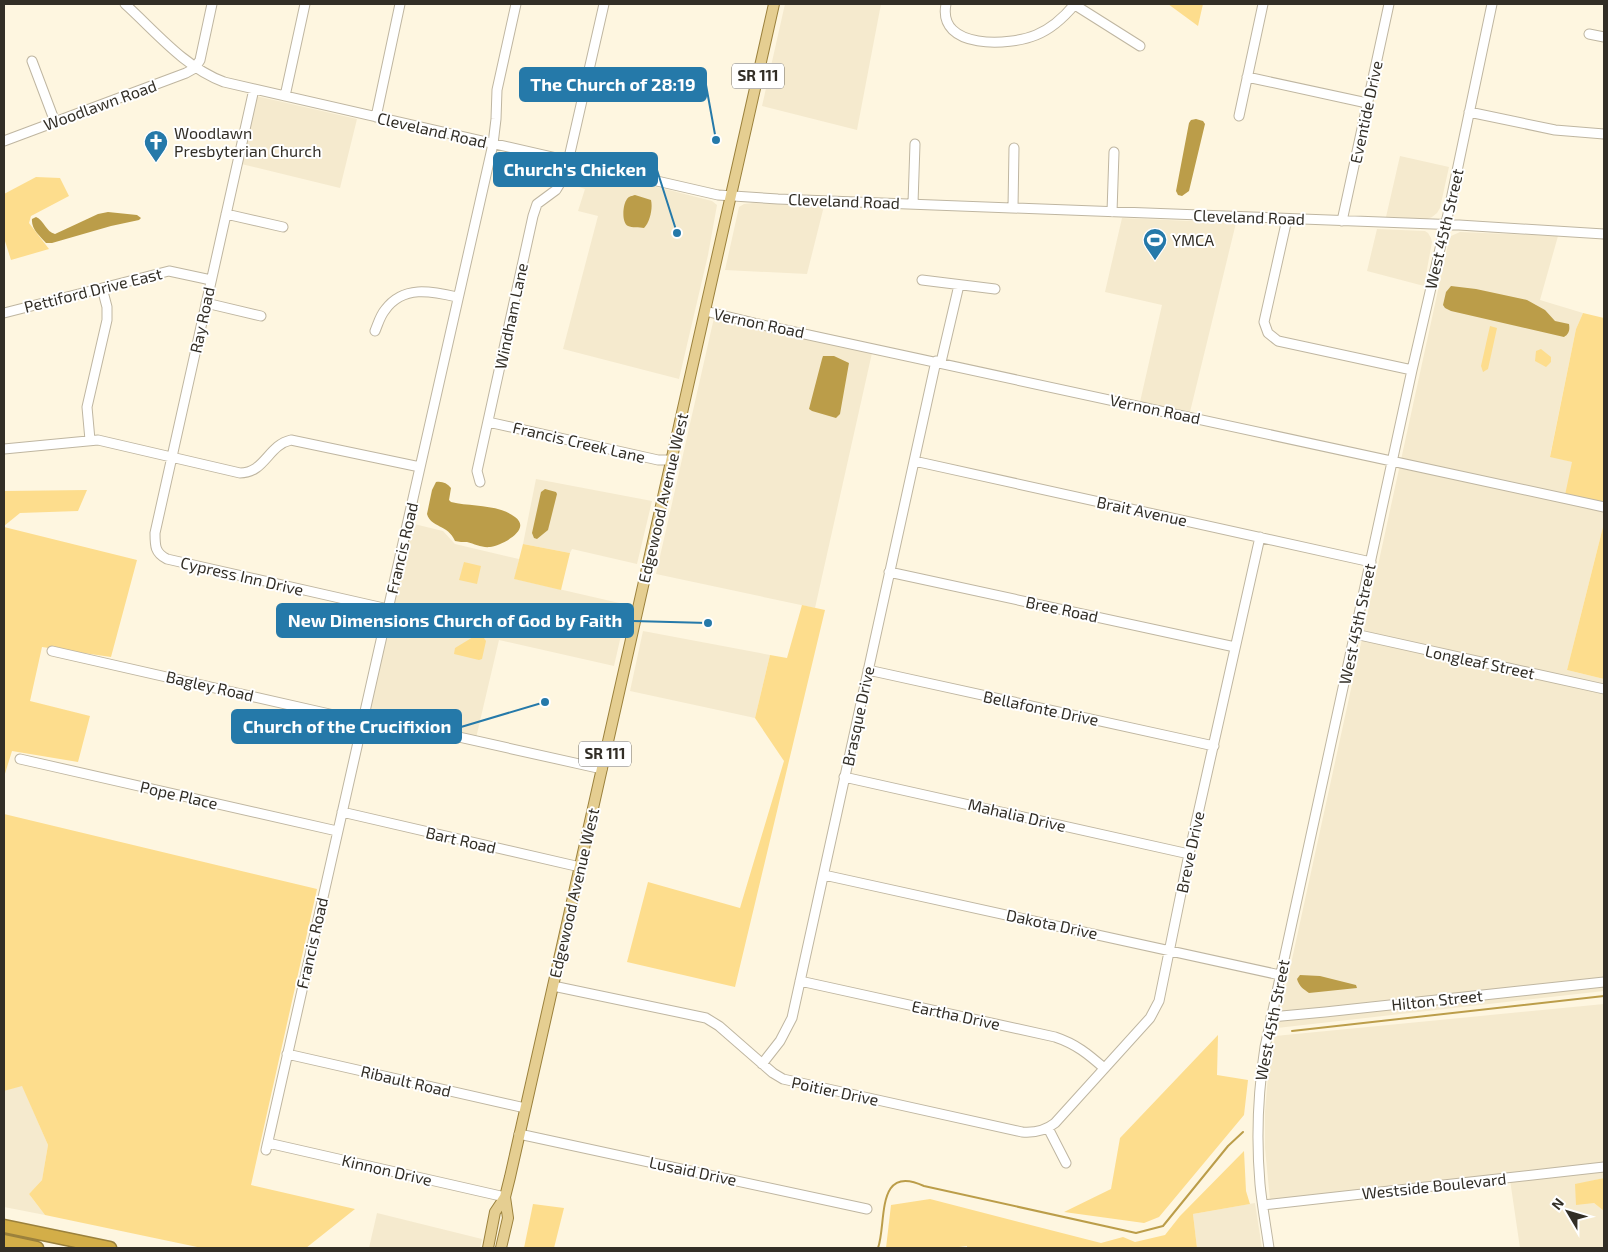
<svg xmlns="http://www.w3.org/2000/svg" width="1608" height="1252" viewBox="0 0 1608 1252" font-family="'Exo 2',sans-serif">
<rect width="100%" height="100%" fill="#fef6e0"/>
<path fill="#f5eace" d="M785 4H881L857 130 762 106Z
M248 94 357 119 340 188 233 162Z
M1400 156 1449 167 1440 208 1437 213 1432 217 1427 219 1386 217Z
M577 169 665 189 712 201 717 205 708 255 679 379 563 349 598 216 578 211 585 189 573 185Z
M753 203 824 206 807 274 725 270 739 207 744 204Z
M1122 218 1236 223 1190 412 1140 402 1162 305 1105 292Z
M1377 229 1425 231 1428 233 1431 238 1432 242 1424 286 1367 271Z
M1460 232 1558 236 1540 300 1583 313 1576 329 1550 456 1572 462 1604 503V523L1567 670 1604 679V991L1277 1028 1449 240 1451 236Z
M716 309 874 344 815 608 656 574Z
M536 479 652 501 637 564 572 549 570 553 523 544Z
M410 523 443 531 455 544 519 559 515 579 628 605 614 666 499 640 476 738 368 713Z
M643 631 770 655 755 718 630 691Z
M1604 1004V1178L1575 1185 1594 1203 1604 1211V1248H1520L1509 1173 1270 1200 1265 1148V1112L1268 1075 1275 1036Z
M22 1085 48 1145 42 1180 29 1194 45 1215 4 1207V1091Z
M1255 1203 1262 1248H1197L1193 1214Z
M377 1213 482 1239 480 1248H369Z"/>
<path fill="#fddd8d" d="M1168 4H1203L1198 26Z
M36 177 60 178 69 196 31 216 29 223 49 249 11 260 4 238V194Z
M1583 313 1604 318V503L1565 495 1572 462 1550 457 1576 329Z
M1490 326 1497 328 1488 369 1483 372 1481 366Z
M1541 349 1551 357V362L1546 367 1535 361 1536 351Z
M87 490 78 511 20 513 4 526V491Z
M1604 523V679L1567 670Z
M4 527 137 560 111 657 42 647 30 701 90 716 78 762 12 751 4 777Z
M523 544 570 553 561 590 514 579Z
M464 562 481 566 477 584 459 580Z
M802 605 825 610 735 987 627 962 648 882 740 908 784 761 755 718 770 655 787 658Z
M478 634 482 635 486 641 482 659 479 660 454 654 455 648Z
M4 814 317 889 251 1185 355 1209 306 1248H202L45 1215 29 1194 42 1180 48 1145 22 1086 4 1091Z
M1218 1035 1217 1075 1248 1080 1244 1115 1159 1217 1144 1223 1064 1212 1111 1189 1120 1138Z
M1244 1151 1246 1191 1250 1204 1193 1214 1197 1248H967V1246L951 1248H886L891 1205 930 1199 1101 1243 1123 1237 1135 1242 1165 1235 1180 1216Z
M1604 1178V1211L1594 1203 1576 1205 1575 1184Z
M533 1204 564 1208 554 1248H524Z"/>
<path fill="#bb9d49" d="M1196 119 1203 121 1205 124 1189 191 1182 196 1178 195 1176 191 1189 123 1191 120Z
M635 195 651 200C653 208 650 222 644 228 639 227 632 228 628 226 621 222 623 204 627 199 629 196 632 196 635 195Z
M108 212 137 215 141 218 139 220 111 226 52 243H46C40 236 31 229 32 219L36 217C44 220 46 232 55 234L98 214Z
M1451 286 1476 289 1527 300 1545 310 1555 321 1569 324C1570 330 1569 334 1564 337L1451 311 1445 308 1443 305 1446 292Z
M823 356H834L849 363 840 414 836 418 812 411 809 409 822 359Z
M436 482C442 481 447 483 451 488L449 500 451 502C472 507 498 504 515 517 533 530 500 546 490 547 482 548 475 544 467 542 463 542 459 542 455 541 448 524 431 528 427 514L432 490Z
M545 489 556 492 557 494 548 530 537 539 534 538 532 533 541 492Z
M1300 975 1320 976 1356 985 1357 988 1309 993C1303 989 1299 986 1297 979Z"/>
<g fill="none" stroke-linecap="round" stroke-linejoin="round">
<path stroke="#bb9d49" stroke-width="2" d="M1292 1031 1604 996
M878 1248C887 1223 875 1163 924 1186L1136 1233 1163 1226 1228 1146 1243 1132"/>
<g stroke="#bfb6a1" stroke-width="11">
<path id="minor" d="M125 4C156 32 184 67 224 82L718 195 778 199 1459 225 1604 234
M946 4C937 50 1010 46 1036 35 1051 29 1065 16 1075 4
M1075 5 1140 46
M1589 34 1604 37
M32 61 55 122
M1247 77 1367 103
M254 89 155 533C155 546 155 553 167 559L388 609
M285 96 305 4
M1469 112 1555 130 1604 134
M1239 116 1263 4
M376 117 400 4
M4 141 186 73 195 68 200 60 212 4
M913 203 915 144
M1013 207 1014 148
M1112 212 1114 152
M226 214 283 227
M1287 219 1264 322 1268 333 1278 341 1412 370
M1342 221 1389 4
M922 280 995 289
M206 303 261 316
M705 311 758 324 1604 507
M4 313 169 271 211 280
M375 331C378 324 380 316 385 310 403 285 431 291 457 297
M941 362 959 285
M488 422 658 460H671
M90 440 87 407 107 320V307L102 288
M4 449 98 440 240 473C265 473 268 445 291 440L420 467
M914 461 1371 562
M480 482 477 471 533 216 537 204 556 190 565 175 604 4
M889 572 1235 647
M1355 634 1604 689
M52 651 356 720 369 717 602 769
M868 670 1214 746
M20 759 337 831
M844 777 1189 854
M342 812 580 867
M824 875 1280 975
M800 981 1055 1037C1076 1044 1088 1054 1104 1068
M553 986 706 1018 719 1026 773 1073 783 1079 1022 1132C1035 1133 1045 1131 1055 1123L1150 1018 1159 1001 1189 854 1260 537
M1271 1017 1325 1012 1604 982
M287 1054 525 1108
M762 1064 780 1041 792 1018 936 361
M1048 1128 1066 1163
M519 1134 867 1209
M268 1143 505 1197
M266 1150 493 144 496 119 497 90 516 4
M1263 1205 1604 1167
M1269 1248C1266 1227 1262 1205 1260 1184 1256 1138 1258 1092 1265 1047L1412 370 1448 214 1492 4"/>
</g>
<g stroke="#9b813c" stroke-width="12">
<path id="major" d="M488 1248 495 1212 505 1197
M501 1248 508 1218 505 1197 510 1177 774 4"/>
</g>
<g stroke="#9b813c" stroke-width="15">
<path id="highway" d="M4 1226 110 1248
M4 1241 37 1248"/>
</g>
<use href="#minor" stroke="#fff" stroke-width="9"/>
<use href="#major" stroke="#e5ce91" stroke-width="10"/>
<use href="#highway" stroke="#d3ae48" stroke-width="12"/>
</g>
<defs>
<g id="church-pin" transform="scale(1.25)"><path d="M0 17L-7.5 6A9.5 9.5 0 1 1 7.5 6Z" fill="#2579a9" stroke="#fff"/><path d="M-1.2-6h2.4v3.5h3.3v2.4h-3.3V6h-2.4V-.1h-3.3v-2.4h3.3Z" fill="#fff"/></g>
<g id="stadium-pin" transform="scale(1.25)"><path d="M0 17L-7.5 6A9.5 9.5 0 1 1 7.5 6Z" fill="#2579a9" stroke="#fff"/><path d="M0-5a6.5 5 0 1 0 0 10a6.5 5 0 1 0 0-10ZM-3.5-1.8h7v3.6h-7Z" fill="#fff"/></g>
</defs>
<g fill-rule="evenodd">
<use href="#church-pin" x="156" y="142"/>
<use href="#stadium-pin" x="1155" y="240"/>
</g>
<g text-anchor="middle" stroke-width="4" stroke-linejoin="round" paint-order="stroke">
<g fill="#fff" stroke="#706d67" stroke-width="1">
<rect x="732" y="63.5" width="52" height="25" rx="4"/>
<rect x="579" y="741.5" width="52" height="25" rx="4"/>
</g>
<g font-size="15" font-weight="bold" fill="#322e26">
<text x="758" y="81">SR 111</text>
<text x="605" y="759">SR 111</text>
</g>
<g font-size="16" fill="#322e26" stroke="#fff">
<text transform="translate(100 105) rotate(-20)" y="6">Woodlawn Road</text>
<text transform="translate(1366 112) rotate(-78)" y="6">Eventide Drive</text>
<text transform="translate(432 130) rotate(13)" y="6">Cleveland Road</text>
<text transform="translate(844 201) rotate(2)" y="6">Cleveland Road</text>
<text transform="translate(1249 217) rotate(2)" y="6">Cleveland Road</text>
<text transform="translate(1444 229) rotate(-77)" y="6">West 45th Street</text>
<text transform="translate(93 290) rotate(-14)" y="6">Pettiford Drive East</text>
<text transform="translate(511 316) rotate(-78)" y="6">Windham Lane</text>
<text transform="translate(202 320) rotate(-78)" y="6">Ray Road</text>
<text transform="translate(759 323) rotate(12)" y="6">Vernon Road</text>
<text transform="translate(1155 409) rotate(12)" y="6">Vernon Road</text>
<text transform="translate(579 442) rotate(13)" y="6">Francis Creek Lane</text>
<text transform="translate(663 498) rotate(-77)" y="6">Edgewood Avenue West</text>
<text transform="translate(1142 511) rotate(12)" y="6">Brait Avenue</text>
<text transform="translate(402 548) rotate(-77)" y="6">Francis Road</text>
<text transform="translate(242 576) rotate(13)" y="6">Cypress Inn Drive</text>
<text transform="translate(1062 609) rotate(12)" y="6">Bree Road</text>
<text transform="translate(1357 624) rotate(-78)" y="6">West 45th Street</text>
<text transform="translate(1480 662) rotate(12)" y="6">Longleaf Street</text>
<text transform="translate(210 686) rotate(13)" y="6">Bagley Road</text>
<text transform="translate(1041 708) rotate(12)" y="6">Bellafonte Drive</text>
<text transform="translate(858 716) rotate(-78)" y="6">Brasque Drive</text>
<text transform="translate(179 795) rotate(13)" y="6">Pope Place</text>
<text transform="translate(1017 815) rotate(13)" y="6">Mahalia Drive</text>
<text transform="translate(461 840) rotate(13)" y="6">Bart Road</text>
<text transform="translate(1190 852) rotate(-78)" y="6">Breve Drive</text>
<text transform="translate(574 893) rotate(-77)" y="6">Edgewood Avenue West</text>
<text transform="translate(1052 924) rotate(12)" y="6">Dakota Drive</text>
<text transform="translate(312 943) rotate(-77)" y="6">Francis Road</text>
<text transform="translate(1437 1000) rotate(-6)" y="6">Hilton Street</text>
<text transform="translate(956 1015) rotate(12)" y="6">Eartha Drive</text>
<text transform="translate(1272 1020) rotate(-79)" y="6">West 45th Street</text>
<text transform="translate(406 1081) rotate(13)" y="6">Ribault Road</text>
<text transform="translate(835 1091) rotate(12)" y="6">Poitier Drive</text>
<text transform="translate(387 1170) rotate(13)" y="6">Kinnon Drive</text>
<text transform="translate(693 1171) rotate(12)" y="6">Lusaid Drive</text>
<text transform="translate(1434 1186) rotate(-6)" y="6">Westside Boulevard</text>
</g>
<g font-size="16" fill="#322e26" stroke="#fff" text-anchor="start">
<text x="174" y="139">Woodlawn<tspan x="174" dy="18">Presbyterian Church</tspan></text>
<text x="1172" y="246">YMCA</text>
</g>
</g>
<path fill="none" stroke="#2579a9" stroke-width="2" d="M716 140L706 85M677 233L657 170M708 623L633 621M545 702L461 727"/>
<g fill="#2579a9" stroke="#fff" stroke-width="2">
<circle cx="716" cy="140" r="5"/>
<circle cx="677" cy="233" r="5"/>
<circle cx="708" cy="623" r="5"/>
<circle cx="545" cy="702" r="5"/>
</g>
<g fill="#2579a9" stroke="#2579a9" stroke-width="2">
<rect x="520" y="68" width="186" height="33" rx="5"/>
<rect x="494" y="153" width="163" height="33" rx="5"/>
<rect x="277" y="604" width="356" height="33" rx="5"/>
<rect x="232" y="710" width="229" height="33" rx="5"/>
</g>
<g font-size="18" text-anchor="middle" font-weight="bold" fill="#fff">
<text x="613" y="91">The Church of 28:19</text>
<text x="575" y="176">Church's Chicken</text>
<text x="455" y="627">New Dimensions Church of God by Faith</text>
<text x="347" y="733">Church of the Crucifixion</text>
</g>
<rect width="1608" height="1252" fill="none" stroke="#322e26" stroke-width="10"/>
<g transform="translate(1568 1212) rotate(308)" stroke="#ffffff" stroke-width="4" paint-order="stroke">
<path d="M0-4L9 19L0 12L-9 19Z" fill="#322e26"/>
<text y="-8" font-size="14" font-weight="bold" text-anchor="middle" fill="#322e26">N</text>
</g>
</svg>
